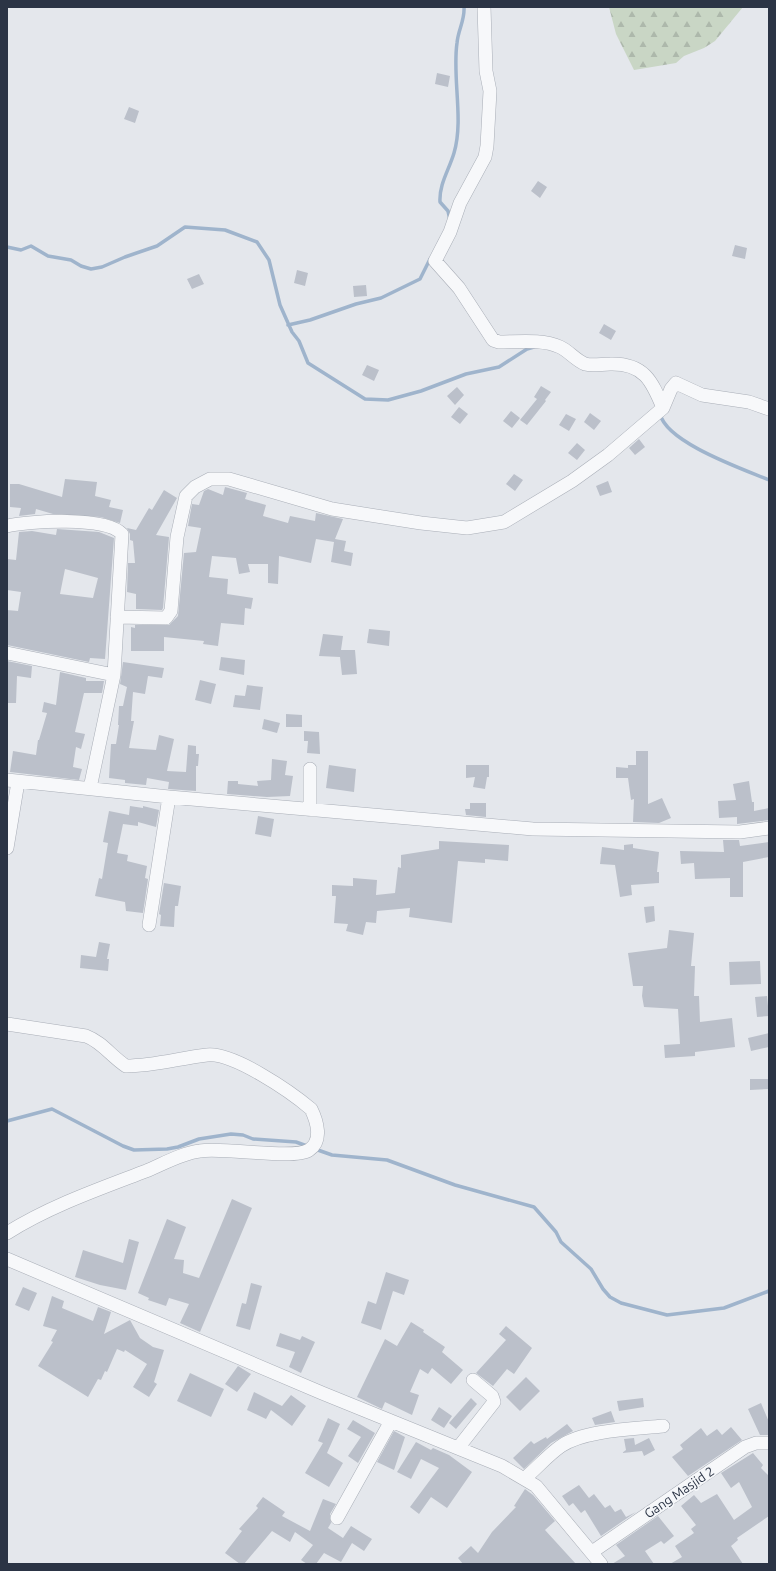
<svg xmlns="http://www.w3.org/2000/svg" width="776" height="1571" viewBox="0 0 776 1571" font-family="Ubuntu,sans-serif">
<defs>
<pattern id="forest-firs" width="22" height="20" patternUnits="userSpaceOnUse"><rect width="22" height="20" fill="#c9d6c5"/><path d="M5 1l3.5 6h-7zM16 11l3.5 6h-7z" fill="#adb8ab"/></pattern>
</defs>
<rect width="100%" height="100%" fill="#e4e7ec"/>
<path fill="url(#forest-firs)" d="M609 7H743L715 41 704 48 684 56 676 63 634 70 616 34Z"/>
<g fill="none" stroke-linecap="round" stroke-linejoin="round">
<path stroke="#9fb4cc" stroke-width="3.5" d="M450 220 448 211 440 202C439 184 449 170 454 153 464 120 452 77 457 43 458 30 465 20 464 7
M7 247 21 250 31 246 48 256 71 260 81 266 91 269 102 267 125 257 157 246 185 227 225 230 257 242 269 260 280 305 292 332 299 341 308 363 365 399 388 400 421 391 466 374 499 367 527 349 534 347
M288 325 310 320 356 304 381 298 420 279 430 259
M660 414C667 443 743 469 769 480
M7 1121 52 1109 123 1146 134 1150 167 1149 178 1147 199 1139 231 1134 243 1135 253 1139 296 1142 307 1146
M315 1149 332 1155 387 1160 455 1185 534 1207 556 1232 561 1242 591 1269 603 1289 610 1297 621 1303 667 1315 724 1308 769 1291"/>
</g>
<path fill="#bbc0ca" fill-rule="evenodd" d="M437 73 450 76 448 87 435 84Z
M129 107 139 111 135 123 124 119Z
M538 181 547 187 540 198 531 191Z
M735 245 747 248 745 259 732 256Z
M297 270 308 273 305 286 294 283Z
M199 274 204 284 192 289 187 279Z
M366 285 367 296 354 297 353 286Z
M604 324 616 331 611 340 599 333Z
M367 365 379 370 374 381 362 375Z
M541 386 551 392 545 400 546 401 527 425 520 420 537 399 534 397Z
M457 387 464 395 455 405 447 396Z
M459 407 468 414 460 424 451 417Z
M511 411 520 418 512 428 503 421Z
M590 413 601 421 594 430 584 422Z
M566 414 576 419 569 431 559 425Z
M639 439 645 447 635 455 629 448Z
M577 443 585 450 577 460 568 453Z
M514 474 523 480 515 491 506 484Z
M65 479 97 482 95 496 111 500 109 507 123 510 120 523 101 517 53 514 36 509 35 514 19 516 21 508 10 507V484H19L62 497Z
M608 481 612 492 600 496 596 486Z
M225 487 247 493 245 499 266 505 263 516 288 523 290 516 315 521 316 513 343 519 335 539 346 541 344 551 353 553 351 566 331 562 334 542 316 539 311 563 279 556 278 584 268 583V564H248L250 572 239 574 236 558 212 556 209 577 228 579 227 594 253 598 251 609 245 608 244 625 221 623 218 646 203 644 204 641 164 637V651H131V627L135 628V625H169L178 616 184 553 196 552 201 528 188 526 192 504 199 505 204 491 208 489 223 495Z
M164 490 177 498 156 535 169 537 163 608 162 610 136 609V594L127 592 128 563H135L133 541 130 540V534L127 528 136 530 149 508 152 510Z
M57 529 99 532 114 538 105 659 90 658 89 662 7 645V610L18 611 21 592 7 590V559L16 560 19 532 32 531 56 535ZM65 569 98 578 93 598 60 594Z
M369 629 390 631 389 646 367 643Z
M323 634 343 636 341 650H355L357 674 342 675 340 657 319 656Z
M221 657 245 660 244 675 219 670Z
M7 661 32 666 31 678 17 676 16 703H7Z
M123 662 164 668 162 678 148 676 145 694 133 692 131 721H134L129 748 156 750 159 735 174 739 167 771 186 772 188 745 196 746V754H199L198 766H196V791L168 789 169 782 147 778 146 785 125 783V780L109 778 111 744H116L119 725H118L119 706H123L127 687 120 684Z
M60 672 86 678V681H104L102 693H84L75 732 85 734 81 749 76 747 73 767 82 769 79 780 10 772 13 751 36 755 38 740H39L47 713 42 712 44 702 56 705Z
M200 680 216 684 211 704 195 700Z
M247 685 263 687 260 710 233 707 235 695 245 696Z
M286 714 302 715V727H286Z
M264 719 280 723 277 733 262 729Z
M304 731 319 732 320 754 307 753 308 741H304Z
M636 751H648V804L662 798 671 818 659 823 633 822 634 799 631 800 628 778H616V767L628 768V765H636Z
M272 759 287 761 285 775 293 776 290 796 267 797 227 794 228 781H238V784L258 786 257 781 271 780Z
M329 765 356 769 354 792 326 788Z
M466 765H489V777H487L485 789 473 787 475 777 466 778Z
M749 781 752 802H754V811L769 808V820L737 824V817L719 818 718 801 736 800 733 784Z
M470 803H486V817L466 815 465 809H470Z
M130 806 143 808V806L159 810 156 827 138 822V826L123 824 117 853 128 855 127 861 147 866 145 878 148 879 143 913 126 911 125 902 95 896 99 878 102 879 108 843 103 842 109 811 129 815Z
M258 816 274 819 271 837 255 834Z
M723 840H739L740 846 769 842V857L743 862V897H730V878L695 879 694 863 681 864 680 851 724 852Z
M439 841 509 845 508 861 485 859V863L458 861 452 923 409 917 410 908 377 911 376 923 366 922 363 935 346 931 348 924 334 923 336 896H332V885L353 886V878L377 880 376 895 395 893 398 867 401 868V855L439 849Z
M633 844V848L659 852 657 872H659V883L631 885 632 895 620 897 615 865 600 864 602 847 624 850V845Z
M164 883 181 886 178 906H175L174 927 160 926 161 915 159 914Z
M654 906 655 921 646 923 644 907Z
M669 930 694 933 691 966H695L694 996H699L700 1022 732 1018 735 1047 695 1052V1056L665 1058 664 1045 680 1044 678 1009 644 1007 642 996 643 986H633L628 953 667 948Z
M99 942 110 944 107 959H109L108 971 80 968 81 955 96 957Z
M760 961 761 984 730 985 729 962Z
M767 996 769 1016 757 1017 755 997Z
M769 1033V1047L751 1051 748 1038Z
M750 1079H769V1089L750 1090Z
M232 1199 252 1208 200 1332 180 1323 189 1304 169 1298 166 1306 148 1300 149 1298 138 1293 167 1219 186 1227 174 1259 184 1260 183 1273 199 1278Z
M129 1239 139 1242 126 1290 100 1285 75 1277 83 1250 123 1263Z
M386 1272 409 1280 404 1295 393 1291 381 1330 361 1323 368 1301 376 1304Z
M251 1283 262 1286 250 1330 236 1326 242 1303 246 1304Z
M23 1287 37 1293 29 1311 15 1305Z
M52 1296 64 1301 62 1308 93 1321 98 1307 111 1312 104 1334 130 1320 140 1338 153 1347 164 1350 154 1382 157 1384 149 1397 133 1387 147 1364 125 1350 124 1352 117 1349 107 1372 105 1371 101 1380 98 1379 88 1397 38 1366 53 1342 51 1341 57 1330 43 1326Z
M411 1322 424 1330 423 1332 445 1347 442 1352 463 1370 451 1384 432 1368 428 1374 420 1369 410 1392 419 1395 412 1415 385 1402 382 1409 357 1397 385 1339 397 1346Z
M506 1326 532 1348 514 1374 507 1369 493 1386 476 1373 506 1340 499 1334Z
M280 1333 300 1340 302 1336 315 1342 301 1373 289 1367 295 1352 276 1346Z
M238 1366 251 1374 237 1392 225 1384Z
M190 1373 224 1389 211 1417 177 1401Z
M526 1377 540 1391 520 1411 506 1397Z
M254 1392 282 1406 291 1395 306 1406 292 1426 271 1410 266 1419 247 1410Z
M471 1398 477 1404 456 1429 449 1423Z
M643 1398 644 1407 619 1411 617 1401Z
M761 1403 769 1422V1435H760L748 1409Z
M439 1407 452 1416 444 1428 431 1420Z
M611 1411 615 1422 595 1425 592 1418Z
M328 1418 340 1424 327 1453 343 1463 329 1487 305 1473 323 1443 318 1441Z
M353 1420 375 1433 358 1463 348 1456 361 1437 347 1429Z
M567 1424 573 1431 551 1443 524 1469 513 1458 531 1441 534 1444 546 1437 547 1439Z
M731 1427 742 1440 688 1476 672 1457 683 1449 680 1445 701 1428 707 1436 717 1429 722 1435Z
M394 1431 405 1437 394 1470 377 1462Z
M634 1438 635 1445 649 1438 655 1450 644 1456 642 1451 622 1453 626 1450 624 1439Z
M416 1442 431 1450 433 1448 449 1455 472 1472 447 1508 431 1497 419 1514 410 1507 439 1468 421 1459 411 1479 397 1472Z
M753 1453 763 1465 761 1468 769 1476V1516L737 1538 738 1540 731 1546 743 1564H670L682 1557 675 1546 694 1533 691 1529 696 1525 681 1506 694 1495 701 1503 717 1494 734 1520 752 1507 739 1482 731 1488 721 1473Z
M579 1485 589 1498 594 1494 605 1508 610 1505 615 1512 621 1509 626 1517 636 1512 601 1536 585 1510 581 1513 573 1503 569 1506 562 1496Z
M525 1489 533 1495 555 1521 545 1530 576 1564H463L458 1558 471 1546 478 1553 492 1532 516 1507 514 1506Z
M263 1497 285 1512 282 1516 310 1531 323 1499 336 1504 330 1514 331 1523 328 1528 343 1538 351 1526 372 1539 364 1551 352 1543 341 1562 324 1553 316 1564H307L301 1560 313 1545 295 1532 290 1542 272 1531 244 1564H240L225 1553 242 1531 239 1529 258 1508 256 1506Z
M658 1516 674 1536 664 1544 661 1541 645 1551 654 1564H612L625 1556 616 1545Z"/>
<g fill="none" stroke-linecap="round" stroke-linejoin="round">
<g stroke="#a9aeb7" stroke-width="14">
<path id="street" d="M484 7 486 71 490 91 487 146 485 157 460 203 450 232 435 261 459 288 493 340 499 342C518 342 543 339 560 347 569 351 575 360 585 364 592 366 602 364 610 364 644 363 652 381 663 408
M7 526C29 521 106 516 122 534L114 675 90 788
M117 617 166 618 171 611 177 537 186 496 195 487 210 479H229L332 509 421 523 467 528 504 522 572 481 608 455 663 408 671 389 676 383 702 395 749 402 769 409
M7 653 114 675
M7 780 169 797 533 829 740 832 769 828
M310 810V769
M7 848 18 782
M149 925 169 797
M7 1024 86 1036C102 1042 112 1057 126 1066 154 1066 180 1058 207 1055 233 1052 291 1092 311 1109 317 1121 323 1141 309 1150 294 1160 224 1147 200 1151 182 1153 163 1164 146 1171 99 1189 50 1206 7 1233
M7 1259 322 1393 502 1466 536 1486 601 1564
M458 1448 494 1402 492 1396 473 1380
M525 1478C537 1468 548 1455 561 1446 584 1430 635 1429 663 1426
M337 1518 391 1421
M592 1552 745 1447 756 1443H769"/>
</g>
<use href="#street" stroke="#f7f8fa" stroke-width="13"/>
</g>
<g text-anchor="middle" stroke-width="3.5" stroke-linejoin="round" paint-order="stroke">
<g font-size="13" fill="#2b3445" stroke="#f4f6f9">
<text transform="translate(679 1492) rotate(-34)" y="5">Gang Masjid 2</text>
</g>
</g>
<rect width="776" height="1571" fill="none" stroke="#2b3445" stroke-width="16"/>
</svg>
